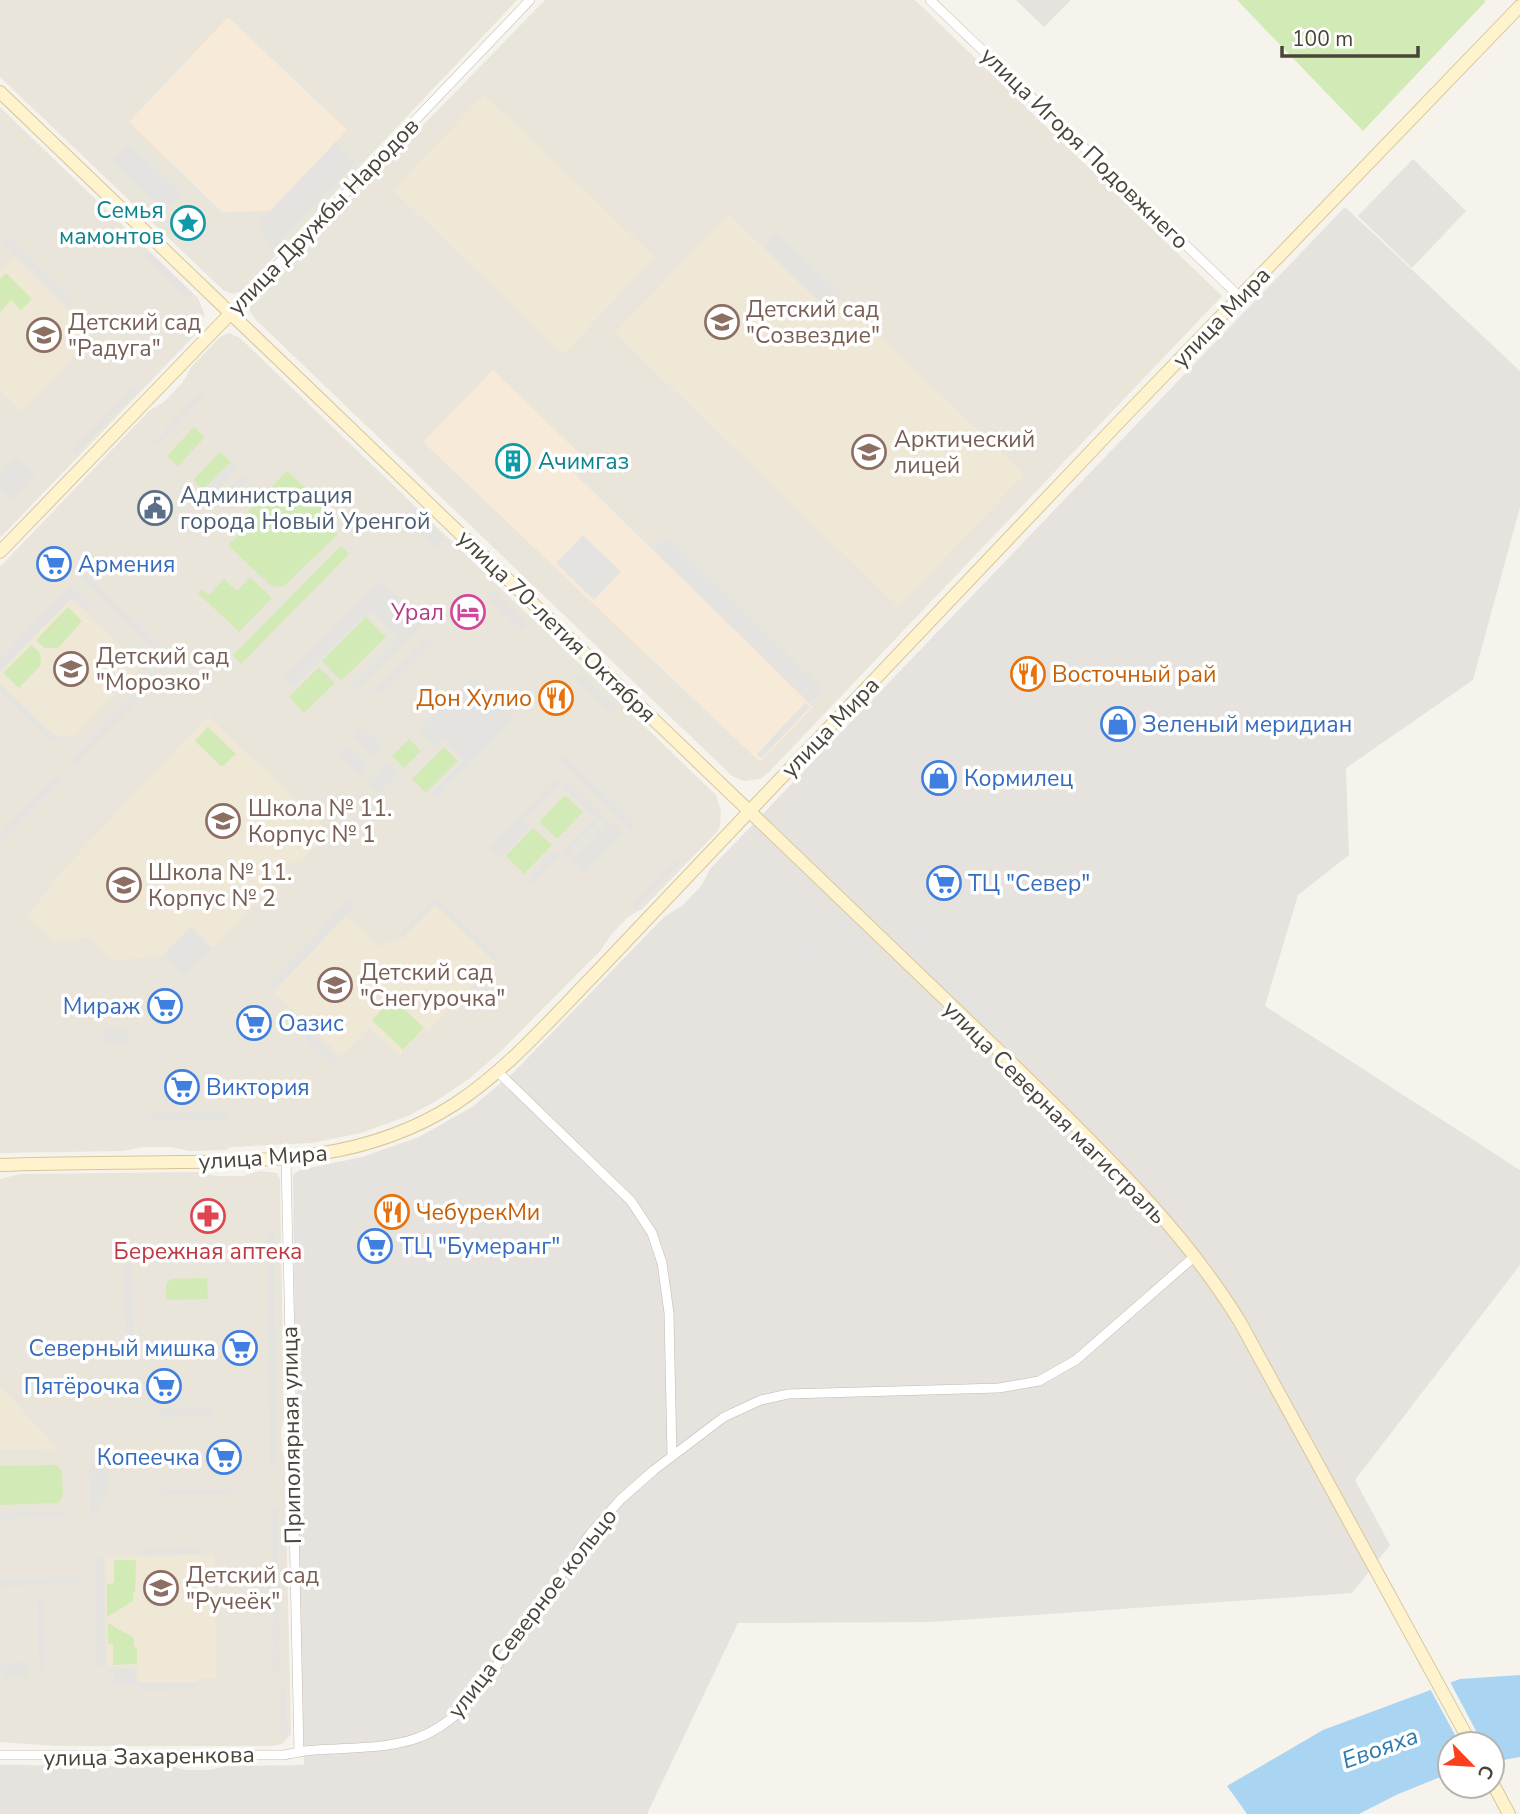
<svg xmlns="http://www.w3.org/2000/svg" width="1520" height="1814" viewBox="0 0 1520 1814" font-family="'Nunito Sans',sans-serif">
<rect width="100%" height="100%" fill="#f6f3ec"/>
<path fill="#eae5da" d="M0 0H517L242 291 232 294 223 290 0 77Z
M545 0H915L1222 296 768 773 760 779 744 781 732 776 255 319 249 310 253 300Z
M0 107 198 298 204 313 202 326 197 333 0 538Z
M229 333 240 338 716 795 721 811 720 826 717 832 642 909 628 917 610 936 601 950 501 1051 470 1078 438 1100 408 1116 361 1133 312 1143 230 1147 226 1150 190 1151 171 1147H143L124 1151 0 1153V567L149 411 164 402 183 382 192 366 220 337Z
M259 1171 277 1173 280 1179 284 1418 281 1431 282 1449 285 1465 291 1734 282 1744 272 1746H55L0 1742V1179L20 1174 198 1172 216 1176H243Z"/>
<path fill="#f7ead8" d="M228 17 347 130 270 211 222 212 129 122Z
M493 370 583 457 571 470 813 707 760 762 423 442Z"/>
<path fill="#e6e2dd" d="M1016 0H1071L1044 27Z
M1413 159 1466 211 1412 268 1358 216Z
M1345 207 1520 371V507L1473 680 1346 768 1349 855 1298 895 1265 1006 1520 1170V1265L1355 1480 1390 1545 1352 1593 932 1622 738 1623 647 1814H0V1765L171 1766 185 1770H210L225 1766 304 1765 295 1399 298 1389V1373L295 1362 293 1175 300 1170 362 1157 419 1137 472 1107 514 1072 664 917 682 906 701 886 710 869Z"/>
<path fill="#efe8d6" d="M484 95 654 257 564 354 393 190Z
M729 214 828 310 840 298 1024 475 898 606 615 333Z
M14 258 84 326 83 331 91 339 21 411 0 390V272Z
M71 599 142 666 74 736 55 735 0 683V672Z
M208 716 327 830 322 840 300 862 292 861 282 870 281 876 213 948 191 926 159 959 155 956 114 961 88 937 55 942 26 915 52 887 50 884Z
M435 905 495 962 428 1032 424 1029 399 1056 369 1027 341 1056 274 992 346 916 378 946 405 937Z
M0 1386 58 1449 0 1450Z
M214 1555 217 1678H199L198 1682H138V1666H107L106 1557Z"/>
<path fill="#d2eab5" d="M1237 0H1484L1486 1 1363 131Z
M6 273 32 299 21 310 11 300 0 312V279Z
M194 427 205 437 178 466 167 456Z
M220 452 231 462 203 490 193 480Z
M287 471 338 518 329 528 338 534 283 587 271 586 228 545 244 530 238 522Z
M341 546 349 554 241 664 233 655Z
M250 577 272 598 239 632 198 593 202 589 209 595 224 579 237 591Z
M68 607 82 621 58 648H44L36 640Z
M366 617 386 637 341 681 322 661Z
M31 645 40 653 41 665 19 688 3 673Z
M319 667 335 683 304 713 289 697Z
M208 727 236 754 222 767 195 741Z
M409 739 421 751 404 768 392 756Z
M444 747 458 761 426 793 412 779Z
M565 795 583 812 557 839 539 822Z
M533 828 552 845 524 874 506 856Z
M393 998 424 1028 403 1050 372 1020Z
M207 1278 208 1299 166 1300V1284L171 1279Z
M57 1465 62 1472 63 1495 59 1503 0 1505V1466Z
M114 1560H136L135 1592 133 1593V1601L107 1617V1584L114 1583Z
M108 1623 134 1638V1647H137V1664L113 1665V1644L108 1643Z"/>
<path fill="#e5e3e0" d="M336 142 356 162 274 248 263 237 262 230 257 225Z
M128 143 183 194 165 213 111 161Z
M777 232 842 295 828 310 763 247Z
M7 236 73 300 68 305 3 241Z
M148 251 193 294 188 299 143 256Z
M134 386 138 390 75 454 71 451Z
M201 392 205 396 157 445 154 441Z
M17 456 36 474 11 500 0 490V474Z
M232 462 238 468 210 497 204 491Z
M244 473 250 479 222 508 216 503Z
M411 506 445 540 437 549 402 515Z
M583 535 621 572 594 600 556 563Z
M667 536 824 690 810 703 654 549Z
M81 569 163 648 158 653 76 574Z
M382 580 424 623 356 690 351 685 398 638 370 610 292 687 283 678Z
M71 586 92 607 87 612 72 598 0 671V659Z
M493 591 527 625 521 630 487 597Z
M429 637 433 642 379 696 374 691Z
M156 671 161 676 75 765 71 760Z
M580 673 617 709 611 714 574 679Z
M472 676 515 718 436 798 431 794 464 760 443 740 434 748 418 731Z
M0 685 57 739 52 743 0 693Z
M805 703 810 707 762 758 757 754Z
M363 727 383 747 373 757 353 737Z
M347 744 368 765 359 775 338 754Z
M562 754 637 825 631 830 557 759Z
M843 762 848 767 809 806 804 801Z
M387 763 398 774 378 794 367 782Z
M57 775 62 779 0 843V834Z
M554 779 560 785 523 822 529 828 500 859 489 848Z
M568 781 605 816 564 858 560 855 531 885 526 880 555 849 560 854 595 817 563 786Z
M609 820 623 833 584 874 571 861Z
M675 859 680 863 634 910 630 906Z
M435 897 499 958 496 962 435 904 404 936 400 933Z
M350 899 356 905 274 990 269 984Z
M906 909 934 938 918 954 889 925Z
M840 920 845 925 799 974 782 957 815 922 828 934Z
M190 928 211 948 184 975 164 955Z
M856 928 876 948 862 963 847 949 775 1024 769 1019Z
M943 942 975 971 964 983 933 953Z
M930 961 1012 1038 1007 1043 925 966Z
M596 990 600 995 558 1039 553 1035Z
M286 1011 338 1060 333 1065 281 1016Z
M103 1029H127V1043L103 1044Z
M227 1111V1119L151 1121V1113Z
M1086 1166 1142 1230 1137 1235 1081 1171Z
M394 1182V1189L350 1191V1183Z
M308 1192H316L317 1244H309Z
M397 1198V1204L350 1206V1199Z
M267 1232H274L276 1465H270Z
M206 1253V1260L133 1261V1254Z
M1083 1262 1101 1278 1082 1297 1064 1281Z
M123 1266H132L134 1344H126Z
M213 1408V1416L159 1417V1409Z
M89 1464H108V1490L96 1513H90Z
M231 1488V1494L161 1496V1490Z
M271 1509H278L280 1672H273Z
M66 1511V1517L0 1519V1512Z
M200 1548V1554L142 1555V1550Z
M96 1558H103L105 1666H97Z
M79 1577V1584L0 1586V1578Z
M38 1598H44L45 1674H39Z
M28 1662V1676H4V1670L0 1669V1663Z
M113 1669H136L137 1685H114Z
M198 1683V1689L138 1690V1684Z
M279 1689H286L287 1735H280Z"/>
<path fill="#a9d4f2" d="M1520 1675V1757L1492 1762V1744H1450V1773L1396 1795 1359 1814H1247L1227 1786 1323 1730 1460 1679Z"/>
<path fill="#f6f3ec" d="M1449 1680 1483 1744H1460L1429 1687Z"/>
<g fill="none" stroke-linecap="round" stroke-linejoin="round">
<g stroke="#c2bbae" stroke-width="10">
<path id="street" d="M930 0 1240 297
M230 314 530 0
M497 1071 631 1201 652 1233 662 1263 669 1313 672 1456
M286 1159 299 1752
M0 1755H282C293 1754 304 1750 315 1750 387 1745 427 1753 478 1692L591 1533 621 1499 654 1470 724 1417 761 1400 788 1394 999 1388 1039 1381 1076 1360 1195 1256"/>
</g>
<g stroke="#d6c79b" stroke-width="14">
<path id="secondary" d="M0 92 1021 1072C1100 1150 1182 1227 1240 1322L1471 1744
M0 552 230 314
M0 1165C58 1163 117 1163 175 1162 275 1161 368 1160 455 1104 508 1069 551 1019 595 974L1122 419 1520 6
M1492 1782 1509 1814"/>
</g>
<use href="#street" stroke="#fff" stroke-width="9"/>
<use href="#secondary" stroke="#fff3cd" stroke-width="12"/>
</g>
<defs>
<g id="sight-ring" transform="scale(1.75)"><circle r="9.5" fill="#fff" stroke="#0f9aa8" stroke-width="1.5"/><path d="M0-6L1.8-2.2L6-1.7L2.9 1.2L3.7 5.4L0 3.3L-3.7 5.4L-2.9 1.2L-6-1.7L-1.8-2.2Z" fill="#0f9aa8"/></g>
<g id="school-ring" transform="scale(1.75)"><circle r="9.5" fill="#fff" stroke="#8d6e63" stroke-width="1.5"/><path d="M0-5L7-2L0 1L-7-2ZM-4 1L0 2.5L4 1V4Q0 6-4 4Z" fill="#8d6e63"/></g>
<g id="building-ring" transform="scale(1.75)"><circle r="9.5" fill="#fff" stroke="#0f9aa8" stroke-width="1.5"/><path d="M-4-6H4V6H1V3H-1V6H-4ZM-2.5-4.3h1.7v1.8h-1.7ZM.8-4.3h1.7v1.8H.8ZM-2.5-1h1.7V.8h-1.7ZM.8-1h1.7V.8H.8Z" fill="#0f9aa8"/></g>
<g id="civic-ring" transform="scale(1.75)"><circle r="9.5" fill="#fff" stroke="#5c6f8a" stroke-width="1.5"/><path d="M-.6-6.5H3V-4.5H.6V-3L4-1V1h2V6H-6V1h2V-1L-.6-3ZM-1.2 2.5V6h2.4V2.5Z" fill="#5c6f8a"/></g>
<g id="supermarket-ring" transform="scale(1.75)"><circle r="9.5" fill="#fff" stroke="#3f7fe0" stroke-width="1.5"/><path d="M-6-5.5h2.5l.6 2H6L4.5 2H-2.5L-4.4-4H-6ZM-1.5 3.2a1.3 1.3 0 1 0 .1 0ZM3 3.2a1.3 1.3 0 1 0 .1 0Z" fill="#3f7fe0"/></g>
<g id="hotel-ring" transform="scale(1.75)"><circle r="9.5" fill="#fff" stroke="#d1479c" stroke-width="1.5"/><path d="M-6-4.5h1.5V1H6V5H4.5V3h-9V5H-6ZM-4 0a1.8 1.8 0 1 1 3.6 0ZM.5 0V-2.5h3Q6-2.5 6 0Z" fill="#d1479c"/></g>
<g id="restaurant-ring" transform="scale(1.75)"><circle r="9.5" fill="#fff" stroke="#e8710a" stroke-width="1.5"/><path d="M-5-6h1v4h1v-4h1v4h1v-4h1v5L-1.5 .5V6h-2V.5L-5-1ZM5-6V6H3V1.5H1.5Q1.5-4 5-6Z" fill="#e8710a"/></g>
<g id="shop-ring" transform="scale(1.75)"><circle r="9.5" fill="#fff" stroke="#3f7fe0" stroke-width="1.5"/><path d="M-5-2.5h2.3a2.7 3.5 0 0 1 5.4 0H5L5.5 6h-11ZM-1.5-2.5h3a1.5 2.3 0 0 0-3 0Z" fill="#3f7fe0"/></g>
<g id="pharmacy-ring" transform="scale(1.75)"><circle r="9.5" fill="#fff" stroke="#e0444e" stroke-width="1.5"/><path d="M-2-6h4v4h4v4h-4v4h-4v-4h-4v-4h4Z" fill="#e0444e"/></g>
</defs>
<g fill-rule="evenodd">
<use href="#sight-ring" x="188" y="223"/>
<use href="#school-ring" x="722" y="322"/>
<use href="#school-ring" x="44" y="335"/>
<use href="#school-ring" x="869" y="452"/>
<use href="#building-ring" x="513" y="461"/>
<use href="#civic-ring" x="155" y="508"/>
<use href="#supermarket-ring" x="54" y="564"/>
<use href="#hotel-ring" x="468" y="612"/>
<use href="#school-ring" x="71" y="669"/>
<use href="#restaurant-ring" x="1028" y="674"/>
<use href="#restaurant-ring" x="556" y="698"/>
<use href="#shop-ring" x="1118" y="724"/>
<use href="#shop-ring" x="939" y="778"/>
<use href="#school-ring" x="223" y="821"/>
<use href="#supermarket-ring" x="944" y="883"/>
<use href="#school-ring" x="124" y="885"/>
<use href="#school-ring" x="335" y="985"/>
<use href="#supermarket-ring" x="165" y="1006"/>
<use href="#supermarket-ring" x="254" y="1023"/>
<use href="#supermarket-ring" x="182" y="1087"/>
<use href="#restaurant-ring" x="392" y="1212"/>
<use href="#pharmacy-ring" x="208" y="1216"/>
<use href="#supermarket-ring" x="375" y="1246"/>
<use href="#supermarket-ring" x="240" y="1348"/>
<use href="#supermarket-ring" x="164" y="1386"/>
<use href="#supermarket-ring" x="224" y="1457"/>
<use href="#school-ring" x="161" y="1588"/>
</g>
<g text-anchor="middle" stroke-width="7" stroke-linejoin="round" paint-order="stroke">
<g font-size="23" fill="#4b4439" stroke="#fff">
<text transform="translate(1085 148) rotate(44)" y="8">улица Игоря Подовжнего</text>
<text transform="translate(323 216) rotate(-46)" y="8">улица Дружбы Народов</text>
<text transform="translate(1221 317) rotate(-46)" y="8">улица Мира</text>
<text transform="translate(557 626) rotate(44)" y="8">улица 70-летия Октября</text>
<text transform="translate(830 727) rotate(-46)" y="8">улица Мира</text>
<text transform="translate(1055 1112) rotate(45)" y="8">улица Северная магистраль</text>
<text transform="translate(263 1157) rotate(-4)" y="8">улица Мира</text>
<text transform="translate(291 1435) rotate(-91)" y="8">Приполярная улица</text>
<text transform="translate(532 1613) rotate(-52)" y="8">улица Северное кольцо</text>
<text transform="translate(149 1756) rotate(-1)" y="8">улица Захаренкова</text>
</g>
<g font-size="23" fill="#0d838f" stroke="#fff" text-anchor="end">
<text x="164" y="218">Семья<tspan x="164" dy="26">мамонтов</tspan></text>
<text x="538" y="469" text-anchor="start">Ачимгаз</text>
</g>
<g font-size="23" fill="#785e54" stroke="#fff" text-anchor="start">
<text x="746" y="317">Детский сад<tspan x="746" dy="26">"Созвездие"</tspan></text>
<text x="68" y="330">Детский сад<tspan x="68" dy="26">"Радуга"</tspan></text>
<text x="894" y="447">Арктический<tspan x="894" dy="26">лицей</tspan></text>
<text x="96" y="664">Детский сад<tspan x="96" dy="26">"Морозко"</tspan></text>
<text x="248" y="816">Школа № 11.<tspan x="248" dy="26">Корпус № 1</tspan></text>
<text x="148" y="880">Школа № 11.<tspan x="148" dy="26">Корпус № 2</tspan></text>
<text x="360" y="980">Детский сад<tspan x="360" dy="26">"Снегурочка"</tspan></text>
<text x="186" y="1583">Детский сад<tspan x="186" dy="26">"Ручеёк"</tspan></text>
</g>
<g font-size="23" fill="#4e5e75" stroke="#fff" text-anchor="start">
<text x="180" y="503">Администрация<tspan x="180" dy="26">города Новый Уренгой</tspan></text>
</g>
<g font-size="23" fill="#366cbe" stroke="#fff" text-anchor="start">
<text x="78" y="572">Армения</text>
<text x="1142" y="732">Зеленый меридиан</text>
<text x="964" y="786">Кормилец</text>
<text x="968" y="891">ТЦ "Север"</text>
<text x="140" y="1014" text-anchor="end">Мираж</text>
<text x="278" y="1031">Оазис</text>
<text x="206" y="1095">Виктория</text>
<text x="400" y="1254">ТЦ "Бумеранг"</text>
<text x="216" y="1356" text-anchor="end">Северный мишка</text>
<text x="140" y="1394" text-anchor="end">Пятёрочка</text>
<text x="200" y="1465" text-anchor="end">Копеечка</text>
</g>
<g font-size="23" fill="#b23c85" stroke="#fff" text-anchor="end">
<text x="444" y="620">Урал</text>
</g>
<g font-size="23" fill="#c56008" stroke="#fff" text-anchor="start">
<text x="1052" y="682">Восточный рай</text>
<text x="532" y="706" text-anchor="end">Дон Хулио</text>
<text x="416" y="1220">ЧебурекМи</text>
</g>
<g font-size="23" fill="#be3a42" stroke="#fff">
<text x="208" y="1259">Бережная аптека</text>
</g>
<g font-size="24" font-style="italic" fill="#2e7ab2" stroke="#fff">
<text transform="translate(1380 1748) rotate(-20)" y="8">Евояха</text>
</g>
</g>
<g transform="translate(1471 1765) rotate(115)"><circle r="33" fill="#ffffff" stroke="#b7b4b0" stroke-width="2"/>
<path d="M0-5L12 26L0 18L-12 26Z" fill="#fc3f1d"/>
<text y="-10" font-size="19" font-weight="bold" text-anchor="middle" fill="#4b4439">С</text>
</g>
<path d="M1282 46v10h136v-10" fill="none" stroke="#4b4439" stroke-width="3.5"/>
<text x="1292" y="46" font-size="21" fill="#4b4439" stroke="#ffffff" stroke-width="5" paint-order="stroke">100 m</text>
</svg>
